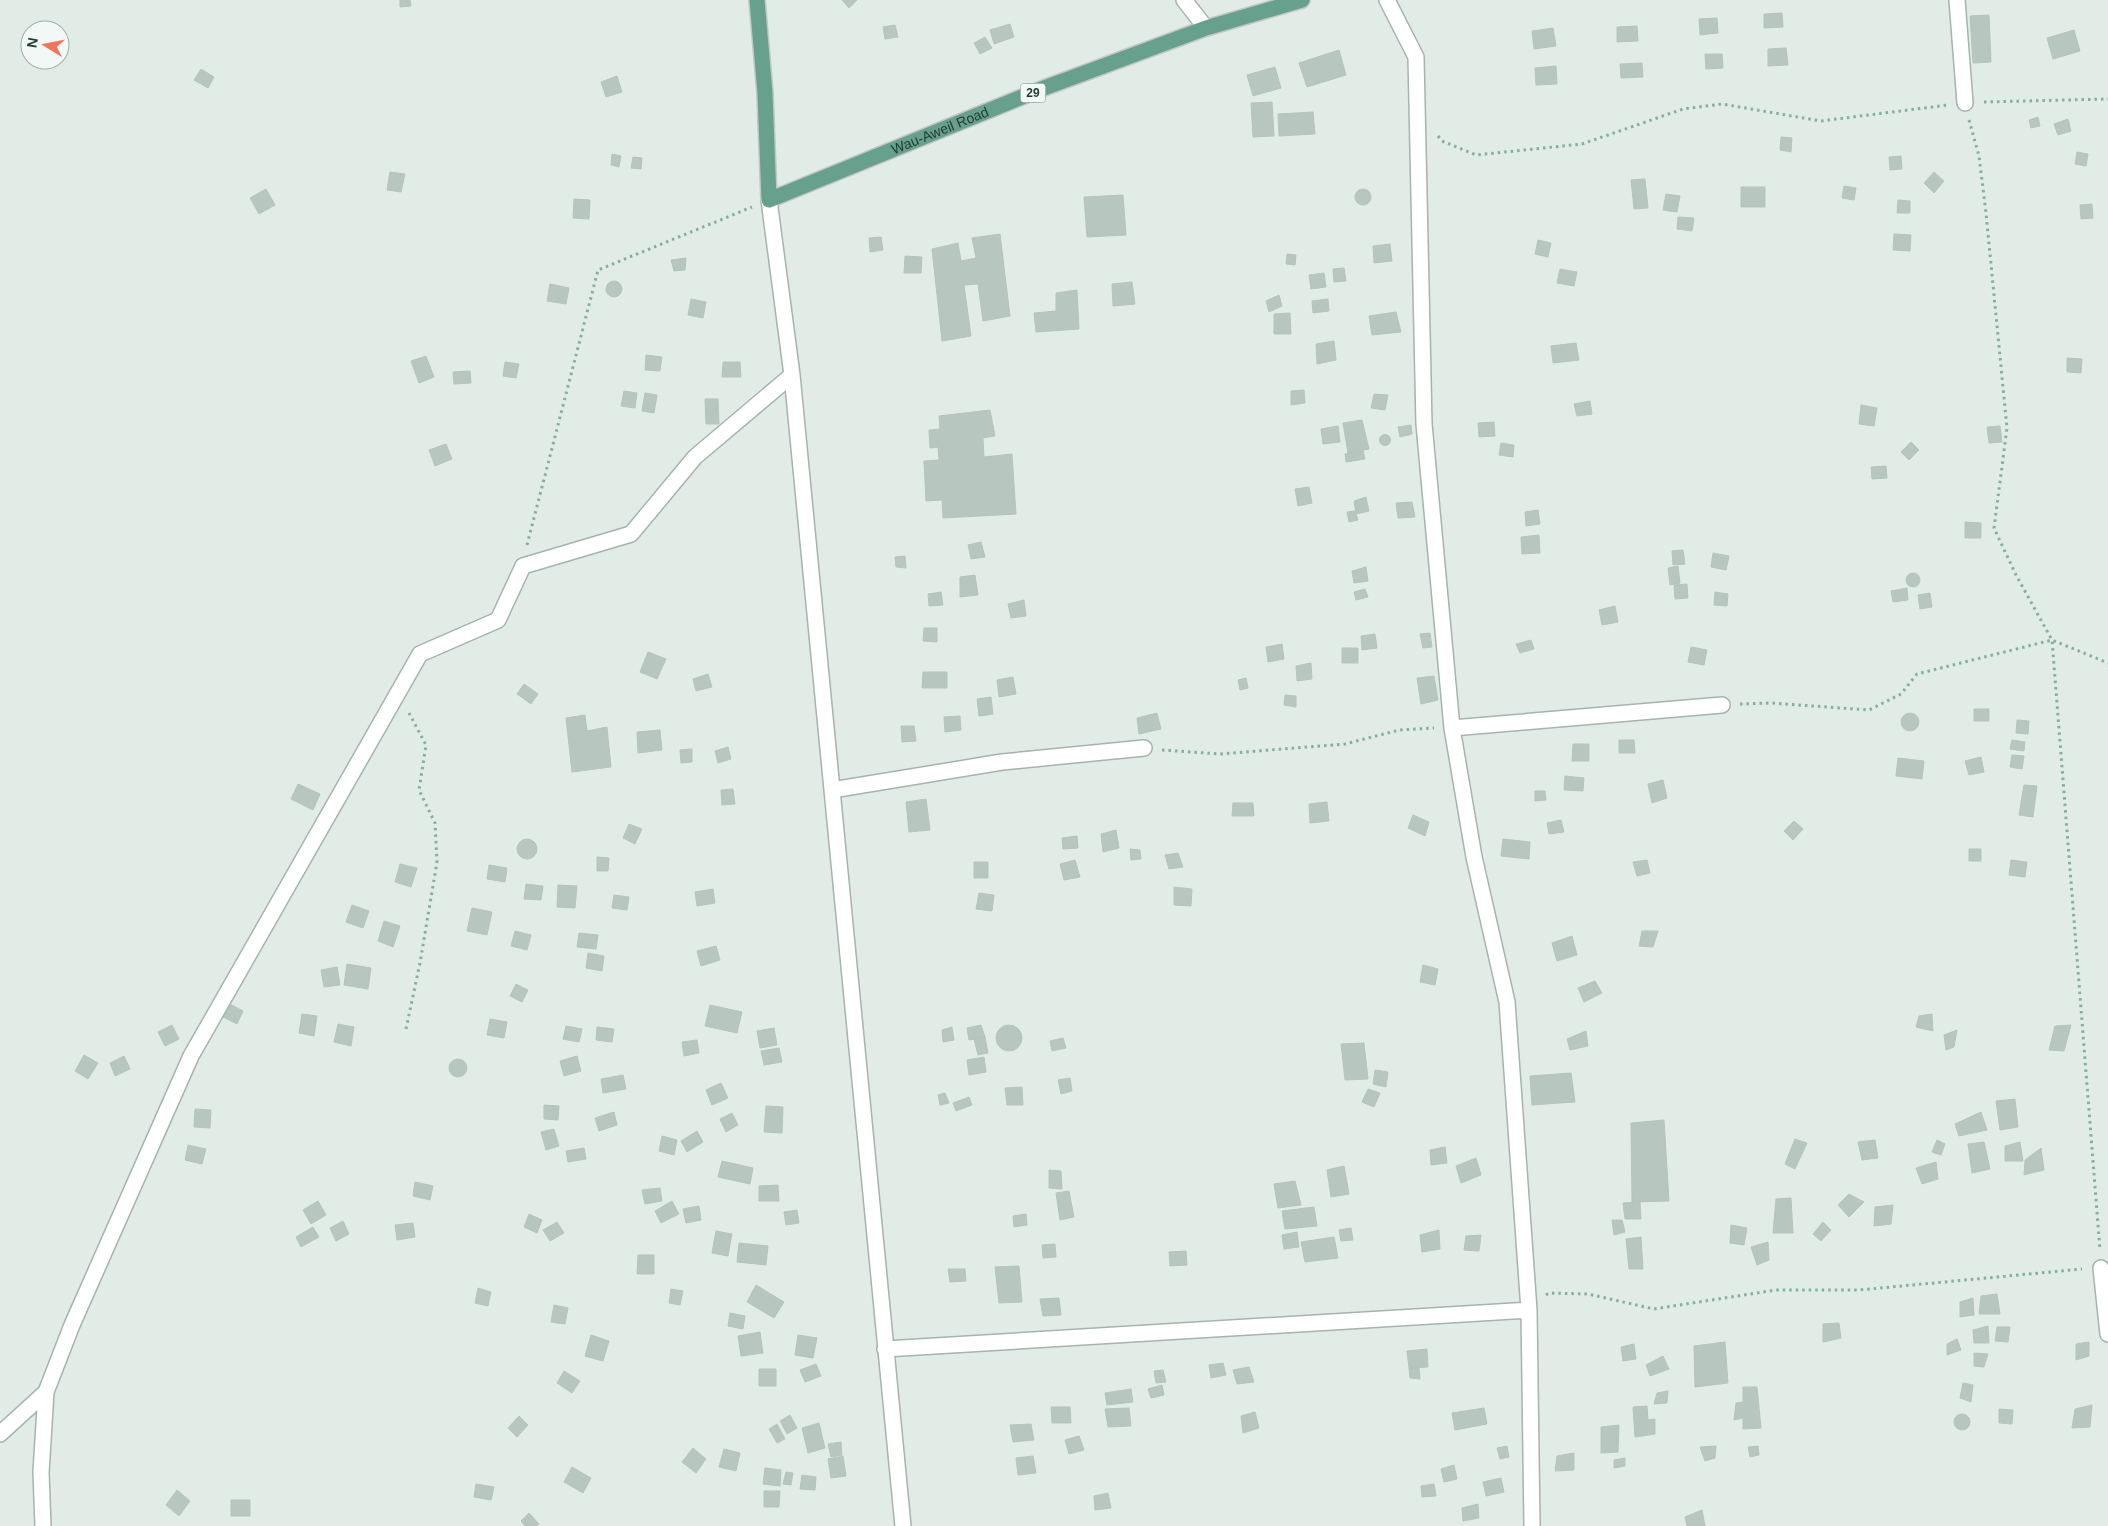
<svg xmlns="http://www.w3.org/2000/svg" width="2108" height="1526" viewBox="0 0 2108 1526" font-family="Helvetica,sans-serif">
<rect width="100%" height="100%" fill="#e2ece6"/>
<path fill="#b7c6bf" stroke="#b4c5bd" d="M400 0H410L411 6 400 7Z
M842 0H857L849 8Z
M1782 13 1783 27 1764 28V14Z
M1989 15 1991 62 1973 63 1970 16Z
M1717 18 1718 33 1700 35 1699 19Z
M1010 24 1014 37 994 44 990 30Z
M895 25 898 37 885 39 883 27Z
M1637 26 1638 41 1617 42V27Z
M1553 28 1556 46 1534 49 1532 31Z
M2074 30 2080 51 2053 59 2047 38Z
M985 37 992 48 980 54 974 43Z
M1786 48 1788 65 1768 66V49Z
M1339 50 1346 75 1307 87 1299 63Z
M1705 54H1722L1723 68 1706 69Z
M1642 63 1643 77 1621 78 1620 64Z
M1556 66 1557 84 1536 85 1535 68Z
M1275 67 1281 88 1253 96 1247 75Z
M201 69 214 77 208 88 194 80Z
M617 76 622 92 606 97 601 82Z
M1272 102 1274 136 1253 137 1251 103Z
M1313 112 1315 134 1279 136 1278 114Z
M2038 117 2040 126 2031 128 2029 120Z
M2068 119 2071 131 2058 135 2054 124Z
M1781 137 1792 138 1791 152 1780 150Z
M2077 152 2088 154 2086 166 2075 164Z
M612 154 621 156 619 167 611 165Z
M1901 156 1902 169 1890 170 1889 157Z
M633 157 642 158 641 169 631 168Z
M390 172 405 174 401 192 387 190Z
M1934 172 1944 181 1934 193 1924 183Z
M1645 179 1648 208 1634 209 1631 180Z
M1844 186 1856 188 1854 200 1842 198Z
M1741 187H1765V207H1741Z
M266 189 275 205 259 214 250 198Z
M1355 197a8 8 0 1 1 16 0a8 8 0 1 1-16 0Z
M1666 194 1680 196 1677 212 1663 210Z
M1123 195 1126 235 1087 237 1084 197Z
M574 199 590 200 589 219 573 218Z
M1898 200 1910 201V213H1897Z
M2092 204 2093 218 2081 219 2080 205Z
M1678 217 1694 218 1692 231 1677 229Z
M1000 234 1010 316 983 321 978 284 964 285 971 336 942 341 932 249 958 243 961 261 976 258 972 238Z
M1894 234 1911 235 1910 251 1893 250Z
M881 237 883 250 870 252 869 238Z
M1538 240 1551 243 1548 257 1535 254Z
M1390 244 1392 261 1374 263 1373 246Z
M1287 254 1296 255 1295 265 1286 264Z
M905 256 922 257 921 273H904Z
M686 258 685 270 674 271 671 260Z
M1344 268 1346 281 1334 282 1333 269Z
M1560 269 1577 272 1574 286 1557 283Z
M1324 273 1326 287 1311 289 1309 275Z
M606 289a8 8 0 1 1 16 0a8 8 0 1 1-16 0Z
M1132 282 1135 304 1113 306 1112 284Z
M550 284 569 288 566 304 547 301Z
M1077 290 1079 329 1036 332 1034 313 1056 311V293Z
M1279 295 1282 306 1269 312 1266 301Z
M691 299 706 302 703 318 688 315Z
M1328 299 1329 311 1313 313 1312 301Z
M1396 312 1401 332 1372 335 1369 316Z
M1290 313 1291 334H1274V314Z
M1334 341 1336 360 1317 364 1316 344Z
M1576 343 1579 360 1553 363 1551 346Z
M646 355 662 357 660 371 645 370Z
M426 356 434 377 419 383 411 361Z
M2067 358 2082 359 2081 373 2067 372Z
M505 362 519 364 516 378 503 376Z
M723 362H740L741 377H722Z
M470 371 471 383 454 384 453 372Z
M1304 390 1305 403 1291 405V391Z
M624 391 637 393 635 408 621 406Z
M645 393 657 395 654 413 642 411Z
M1374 394 1388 395 1385 410 1371 408Z
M705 399H718L719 424H706Z
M1590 401 1592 414 1577 416 1574 404Z
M1861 405 1877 408 1874 426 1859 424Z
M990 410 995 436 983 438 984 457 1012 454 1016 514 943 518 942 500 926 501 924 461 939 460 938 447 930 448 929 430 940 429 939 416Z
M1362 420 1369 449 1348 453 1343 423Z
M1494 422 1495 436 1479 437 1478 423Z
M1411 425 1412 434 1400 437 1398 427Z
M1338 426 1340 442 1323 444 1321 429Z
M2000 426 2002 442 1989 443 1987 427Z
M1379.5 440a5.5 5.5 0 1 1 11 0a5.5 5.5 0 1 1-11 0Z
M1911 442 1919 450 1909 460 1901 452Z
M1501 443 1514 445 1513 457 1499 455Z
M446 444 452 459 435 466 429 450Z
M1363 450 1365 459 1346 462 1345 454Z
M1886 466 1887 478 1872 479 1871 467Z
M1309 487 1312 503 1298 506 1295 489Z
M1366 497 1369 511 1356 514 1354 501Z
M1412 502 1415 517 1398 518 1396 503Z
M1538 510 1540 524 1526 526 1525 512Z
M1355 511 1358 520 1349 522 1347 512Z
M1965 522 1981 523V538H1965Z
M1539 535 1540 553 1522 554 1521 537Z
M981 542 985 557 971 559 968 545Z
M1683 550 1685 564 1673 565 1672 551Z
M1713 553 1729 556 1726 570 1711 567Z
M905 556 906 568 896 567 895 557Z
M1678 566 1680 583 1670 585 1668 568Z
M1366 567 1368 581 1354 583 1352 571Z
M1906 580a7 7 0 1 1 14 0a7 7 0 1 1-14 0Z
M975 575 978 595 960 597V577Z
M1687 584 1688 598 1675 599 1674 585Z
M1907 588 1908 600 1893 602 1891 591Z
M1365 589 1368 597 1356 600 1354 592Z
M941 592 943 605 929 606 928 594Z
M1715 592 1728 594 1727 606 1714 605Z
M1930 593 1932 607 1920 609 1918 595Z
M1024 600 1026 616 1011 618 1008 604Z
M1615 606 1618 622 1602 625 1599 610Z
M924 628H937V642L923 641Z
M1430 633 1432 647 1423 648 1420 634Z
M1375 634 1377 648 1362 650 1361 636Z
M1531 640 1534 649 1520 653 1516 644Z
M1282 644 1284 659 1268 662 1266 647Z
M1691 647 1707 650 1704 665 1688 662Z
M1342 648H1358V663H1342Z
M648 652 666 659 657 679 640 672Z
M1311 663 1312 679 1297 681 1296 666Z
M923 672H947V688H922Z
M708 674 712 687 696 691 693 679Z
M1434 676 1438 700 1421 704 1417 678Z
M1013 677 1016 694 999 697 997 680Z
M1246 678 1248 688 1240 690 1238 680Z
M524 684 538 694 531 704 517 694Z
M1285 695 1296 696V707L1284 705Z
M991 697 993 714 979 716 977 699Z
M1974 709H1989V721H1974Z
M1901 722a9 9 0 1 1 18 0a9 9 0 1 1-18 0Z
M1157 713 1161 729 1139 734 1137 718Z
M585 715 587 731 607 727 611 767 572 772 566 718Z
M960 716 961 730 945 732 944 717Z
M2017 720 2029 721 2028 734 2016 733Z
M901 726H914L916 741 902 742Z
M660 730 662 750 638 753 637 732Z
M1619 740H1634L1635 753H1619Z
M2012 740 2025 742 2024 751 2010 749Z
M1573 744H1589V761H1572Z
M728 747 731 759 718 763 715 751Z
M692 749V762L681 763 680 750Z
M2012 755 2024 756 2022 769 2010 767Z
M1981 757 1984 772 1969 775 1965 761Z
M1898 758 1924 761 1922 779 1896 776Z
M1565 776 1584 778 1583 791 1564 790Z
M1663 780 1667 798 1652 803 1648 784Z
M298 784 320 794 313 810 291 799Z
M2024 785 2037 786 2033 817 2019 815Z
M733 789 735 804 722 805 721 790Z
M1535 791H1545L1546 800 1535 801Z
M926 799 930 830 909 832 906 802Z
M1327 802 1329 821 1310 823 1309 804Z
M1233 803H1253L1254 816H1232Z
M1413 815 1429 822 1425 836 1408 828Z
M1561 820 1564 832 1549 834 1547 823Z
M1794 821 1803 829 1793 840 1784 831Z
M629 824 642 829 635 844 623 838Z
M1116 830 1119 848 1103 852 1101 834Z
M1077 836 1078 848 1063 849 1062 838Z
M1503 839 1530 842 1529 859 1501 856Z
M517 849a10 10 0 1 1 20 0a10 10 0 1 1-20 0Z
M1130 849 1140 850 1141 859 1131 860Z
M1969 849H1981V861H1969Z
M1178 853 1183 867 1169 869 1165 855Z
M597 857 609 858 608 871H597Z
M1075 860 1080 877 1064 880 1060 864Z
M1647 860 1650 873 1637 876 1633 862Z
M2011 860 2027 862 2025 877 2009 875Z
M974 862H988V878H974Z
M400 864 417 868 411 887 395 882Z
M489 865 507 868 505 882 487 879Z
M526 884 543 886 541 900 524 899Z
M558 885 577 886 575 908 557 907Z
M1174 887 1192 889 1191 906 1174 905Z
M713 889 715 903 697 906 695 892Z
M979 893 994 895 992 911 976 909Z
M614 895 629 897 627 910 612 908Z
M352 905 369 911 363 928 346 922Z
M472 908 492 912 487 935 467 931Z
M384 921 400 926 393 947 378 941Z
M515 931 531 935 527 950 511 946Z
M1642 931H1658L1653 947 1639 946Z
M579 933 598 935 596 949 577 947Z
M1572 936 1577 955 1557 961 1552 943Z
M716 946 720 960 701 966 697 951Z
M588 953 604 956 602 971 586 968Z
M347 964 371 968 368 989 344 985Z
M1423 965 1438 969 1435 985 1420 982Z
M337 967 340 985 324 987 321 970Z
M1595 981 1602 993 1584 1002 1578 988Z
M516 984 528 990 522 1002 510 996Z
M230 1004 243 1011 237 1024 223 1017Z
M710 1005 742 1012 737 1033 705 1026Z
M302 1014 317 1016 314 1036 299 1033Z
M1932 1014 1933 1031 1916 1027 1919 1016Z
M490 1019 507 1022 504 1038 487 1035Z
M338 1024 354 1027 351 1046 334 1042Z
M996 1038a13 13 0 1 1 26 0a13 13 0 1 1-26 0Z
M172 1025 179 1039 165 1046 158 1032Z
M981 1025 985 1037 969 1040 967 1028Z
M2071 1025 2064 1051 2049 1050 2055 1026Z
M566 1026 582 1029 579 1042 563 1039Z
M597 1027 614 1029 612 1042 596 1040Z
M952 1027 954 1040 943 1042 942 1030Z
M774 1028 777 1045 760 1048 757 1031Z
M1957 1030 1954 1047 1946 1050 1944 1035Z
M1586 1031 1588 1046 1570 1050 1567 1039Z
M985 1037 988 1053 978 1055 974 1039Z
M1063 1038 1066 1048 1052 1051 1050 1041Z
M697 1040 699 1053 684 1056 682 1042Z
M1364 1043 1368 1079 1345 1080 1341 1044Z
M779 1048 782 1062 764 1065 761 1051Z
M84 1055 98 1063 88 1079 75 1071Z
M124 1056 130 1069 115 1076 110 1063Z
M577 1056 581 1071 564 1076 560 1061Z
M984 1057 986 1072 969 1075 967 1060Z
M449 1068a9 9 0 1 1 18 0a9 9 0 1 1-18 0Z
M1375 1070 1388 1072 1386 1087 1373 1084Z
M1571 1073 1575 1102 1532 1105 1530 1076Z
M623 1075 626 1089 603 1093 601 1079Z
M1070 1078 1072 1091 1061 1094 1058 1080Z
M721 1083 728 1098 712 1105 706 1090Z
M1022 1087 1023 1105H1007L1005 1088Z
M1368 1089 1380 1093 1374 1107 1362 1102Z
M945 1093 949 1103 940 1105 938 1095Z
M969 1097 972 1105 956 1111 953 1103Z
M2015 1099 2018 1127 2000 1130 1996 1101Z
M544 1105 559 1106 558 1120 544 1119Z
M766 1106 783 1107 782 1133 764 1132Z
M195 1109 211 1110 210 1128 194 1127Z
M614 1112 617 1125 599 1131 595 1118Z
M1981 1112 1987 1130 1959 1136 1955 1124Z
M732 1113 738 1125 726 1132 720 1119Z
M1664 1120 1669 1201 1632 1202 1631 1123Z
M554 1129 559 1146 546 1150 541 1132Z
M697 1131 703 1142 687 1152 681 1141Z
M662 1136 677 1140 674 1155 659 1151Z
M1795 1139 1807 1143 1795 1169 1785 1164Z
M1875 1140 1878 1158 1862 1160 1858 1142Z
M1937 1140 1945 1144 1941 1155 1932 1152Z
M1984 1142 1990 1169 1972 1173 1968 1144Z
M2020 1142 2023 1161H2005V1146Z
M188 1145 206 1149 202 1164 185 1160Z
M1445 1147 1447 1163 1431 1165 1430 1150Z
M584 1148 586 1159 568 1162 566 1151Z
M2041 1148 2044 1170 2024 1175 2025 1160Z
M1476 1158 1481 1175 1461 1183 1456 1166Z
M722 1161 753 1168 750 1184 718 1177Z
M1936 1162 1938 1179 1922 1184 1916 1168Z
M1344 1166 1349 1194 1331 1197 1327 1170Z
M1049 1170 1061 1171 1062 1189 1049 1188Z
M1295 1181 1301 1205 1278 1208 1274 1184Z
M415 1182 433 1186 430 1200 413 1196Z
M778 1185 779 1201H759V1186Z
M660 1188 662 1201 645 1204 642 1190Z
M1069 1191 1074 1217 1060 1220 1056 1193Z
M1849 1194 1864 1202 1849 1217 1838 1205Z
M1791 1198 1793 1233H1773L1776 1199Z
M318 1201 326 1215 311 1224 303 1210Z
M672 1201 679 1214 661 1223 655 1211Z
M1640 1202 1641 1219H1625L1623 1203Z
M1893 1205 1891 1224 1874 1226 1875 1207Z
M699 1206 701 1220 686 1223 683 1209Z
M1314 1207 1317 1226 1285 1229 1282 1211Z
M797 1210 799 1223 786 1225 784 1212Z
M529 1214 542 1220 537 1233 524 1227Z
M1026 1214 1027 1225 1014 1227 1013 1216Z
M1612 1220H1622L1625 1232 1614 1235Z
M343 1221 349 1234 336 1241 330 1228Z
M557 1222 564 1233 550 1241 543 1230Z
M1823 1222 1831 1230 1821 1241 1813 1234Z
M413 1223 415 1237 397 1240 395 1225Z
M1731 1225 1747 1228 1744 1245 1730 1243Z
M313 1227 319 1237 301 1247 296 1237Z
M1351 1228 1353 1240 1341 1241 1339 1230Z
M1439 1230 1440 1249 1422 1252 1420 1235Z
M716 1231 732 1234 728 1256 712 1253Z
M1297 1232 1299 1247 1284 1249 1282 1235Z
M1481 1235 1479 1251 1464 1250 1466 1236Z
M1334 1237 1338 1258 1305 1262 1301 1242Z
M1641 1237 1643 1269H1629L1626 1239Z
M1768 1242 1769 1260 1757 1265 1751 1247Z
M739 1243 768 1246 766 1265 737 1262Z
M1055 1244 1056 1257 1043 1258 1042 1245Z
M1186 1251 1187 1265 1170 1266 1169 1252Z
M638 1255H654V1274H637Z
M1019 1266 1022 1302 999 1303 995 1267Z
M948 1269H965L966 1281 950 1282Z
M756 1285 784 1302 774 1318 747 1302Z
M478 1288 491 1292 488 1306 475 1303Z
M671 1289 683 1291 680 1305 669 1303Z
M1997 1294 2000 1314H1979L1981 1296Z
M1059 1298 1061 1315 1043 1316 1040 1299Z
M1973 1298 1974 1315 1960 1317V1302Z
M554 1305 568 1308 565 1324 551 1322Z
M730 1313 745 1316 743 1329 728 1326Z
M1839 1323 1841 1338 1823 1342V1324Z
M1988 1326 1989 1343H1974L1973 1330Z
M1997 1327H2010L2008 1342 1995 1341Z
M760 1332 763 1353 741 1356 738 1336Z
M591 1335 609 1341 603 1361 585 1356Z
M798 1335 817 1338 813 1358 795 1355Z
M1957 1339 1961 1350 1947 1355V1344Z
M1725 1342 1728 1383 1695 1387 1694 1346Z
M2089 1342V1356L2076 1360V1344Z
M1634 1344 1636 1359 1623 1361 1621 1347Z
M1427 1349 1428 1367 1409 1368 1407 1351Z
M1974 1353 1988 1354 1984 1367 1974 1366Z
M1663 1356 1669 1369 1650 1376 1646 1365Z
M1223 1363 1226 1375 1211 1378 1209 1365Z
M816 1364 821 1376 805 1382 800 1370Z
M1249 1367 1254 1382 1237 1384 1233 1370Z
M1409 1368H1419L1420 1379 1410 1378Z
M759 1369H776V1386H759Z
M1163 1370 1166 1382 1156 1383 1154 1371Z
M564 1371 580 1381 572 1393 557 1383Z
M1963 1383 1973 1385 1971 1402 1960 1398Z
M1162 1385 1164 1395 1151 1398 1148 1389Z
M1743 1387H1757L1761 1428 1743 1429V1418L1734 1420 1736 1403 1743 1402Z
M1131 1389 1133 1402 1107 1405 1105 1393Z
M1668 1391 1667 1403 1654 1404 1657 1393Z
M2092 1405 2090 1427 2072 1428 2075 1409Z
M1647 1406 1648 1420 1655 1419V1434L1635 1437 1633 1407Z
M1051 1407H1070L1071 1423H1052Z
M1129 1408 1131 1426 1108 1427 1105 1409Z
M1484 1408 1487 1424 1455 1430 1452 1413Z
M1999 1409 2013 1410 2012 1424 1999 1423Z
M1255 1412 1259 1428 1243 1433 1241 1416Z
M1954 1422a8 8 0 1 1 16 0a8 8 0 1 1-16 0Z
M790 1415 797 1428 787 1434 780 1421Z
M519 1416 528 1425 517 1437 508 1428Z
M819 1423 825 1448 808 1453 802 1428Z
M777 1424 785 1439 777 1443 769 1429Z
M1031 1424 1034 1440 1013 1442 1010 1425Z
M1619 1425 1618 1452 1601 1453V1427Z
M1079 1436 1084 1450 1069 1454 1065 1440Z
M841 1442 842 1455 831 1457 828 1444Z
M1507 1446 1509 1457 1500 1459 1497 1448Z
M1716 1446 1715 1458 1705 1461 1700 1447Z
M1758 1446 1759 1455 1750 1457 1748 1447Z
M693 1448 706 1459 696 1473 682 1462Z
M724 1449 740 1453 736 1471 719 1467Z
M1574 1453V1470L1555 1471 1557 1456Z
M843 1456 846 1476 831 1478 828 1459Z
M1033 1456 1036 1473 1018 1475 1016 1458Z
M1625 1458V1466L1614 1468V1460Z
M1454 1465 1457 1479 1444 1482 1441 1469Z
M572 1467 591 1478 583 1493 564 1482Z
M765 1468 781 1470 780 1486 763 1484Z
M786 1472 793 1473 791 1485 783 1484Z
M802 1475 816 1477 815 1490 800 1489Z
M1501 1478 1504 1492 1486 1496 1483 1482Z
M476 1484 494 1487 491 1500 474 1497Z
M1434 1484 1436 1496 1422 1497 1421 1486Z
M177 1490 190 1501 179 1516 166 1505Z
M764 1491H780L779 1507H764Z
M1108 1493 1111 1508 1095 1510 1094 1496Z
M231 1500H250V1516H231Z
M1478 1504 1479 1518 1463 1521 1462 1508Z
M1702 1510 1705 1526H1687L1685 1517Z
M529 1513 539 1524 536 1526H525L521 1521Z"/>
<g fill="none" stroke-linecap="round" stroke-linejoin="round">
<g stroke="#a5b4ad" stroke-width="18">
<path id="minor" d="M1184 0 1206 28
M1387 0 1416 57 1424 424 1452 728 1474 857 1507 1002 1529 1310 1532 1526
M1957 0 1965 103
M769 200 792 375 903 1526
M1452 728 1722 705
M832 790 1002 762 1144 748
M2101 1268 2108 1334
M885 1349 1529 1310
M0 1434 46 1392 72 1325 191 1056 420 654 498 620 523 566 631 534 695 457 792 375
M43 1526 41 1472 46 1392"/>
</g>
<g stroke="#c1c8c6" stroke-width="18">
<g id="major">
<path id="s1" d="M757 0 765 93 769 200 1044 88 1206 28 1302 0"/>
</g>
</g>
<path stroke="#83af9d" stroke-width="3" stroke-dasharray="2.5 4" stroke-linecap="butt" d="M1984 102 2108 99
M1969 120 1979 156 1986 213 2007 428 1994 528 2016 575 2052 640 2100 1250
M1438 136 1442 141 1476 155 1582 144 1683 109 1722 104 1821 121 1948 105
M527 545 598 270 752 207
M1740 704 1771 703 1869 710 1901 694 1917 674 2052 640 2108 663
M1162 750 1220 754 1345 744 1399 730 1434 728
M406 1029 420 963 437 862 435 823 419 790 426 745 409 713
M1546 1295 1549 1293 1588 1294 1654 1309 1776 1290H1859L2082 1269"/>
<use href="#minor" stroke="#fff" stroke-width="15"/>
<use href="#major" stroke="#67a08d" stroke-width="15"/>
</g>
<g text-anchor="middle" stroke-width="4" stroke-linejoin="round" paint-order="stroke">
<rect fill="#f2f8f5" stroke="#60746d" stroke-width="1" x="1020.5" y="83.5" width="25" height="19" rx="4"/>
<g font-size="12" font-weight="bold" fill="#223c33">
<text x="1033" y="97">29</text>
</g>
<g font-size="14" fill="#223c33" stroke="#f2f8f5">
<text dy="5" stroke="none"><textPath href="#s1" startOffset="385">Wau-Aweil Road</textPath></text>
</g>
</g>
<g transform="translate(45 45) rotate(280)"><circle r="24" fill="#f2f8f5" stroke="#9fada7"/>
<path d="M0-4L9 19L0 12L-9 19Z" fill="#ef745c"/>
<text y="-8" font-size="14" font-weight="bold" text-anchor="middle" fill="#223c33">N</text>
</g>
</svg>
